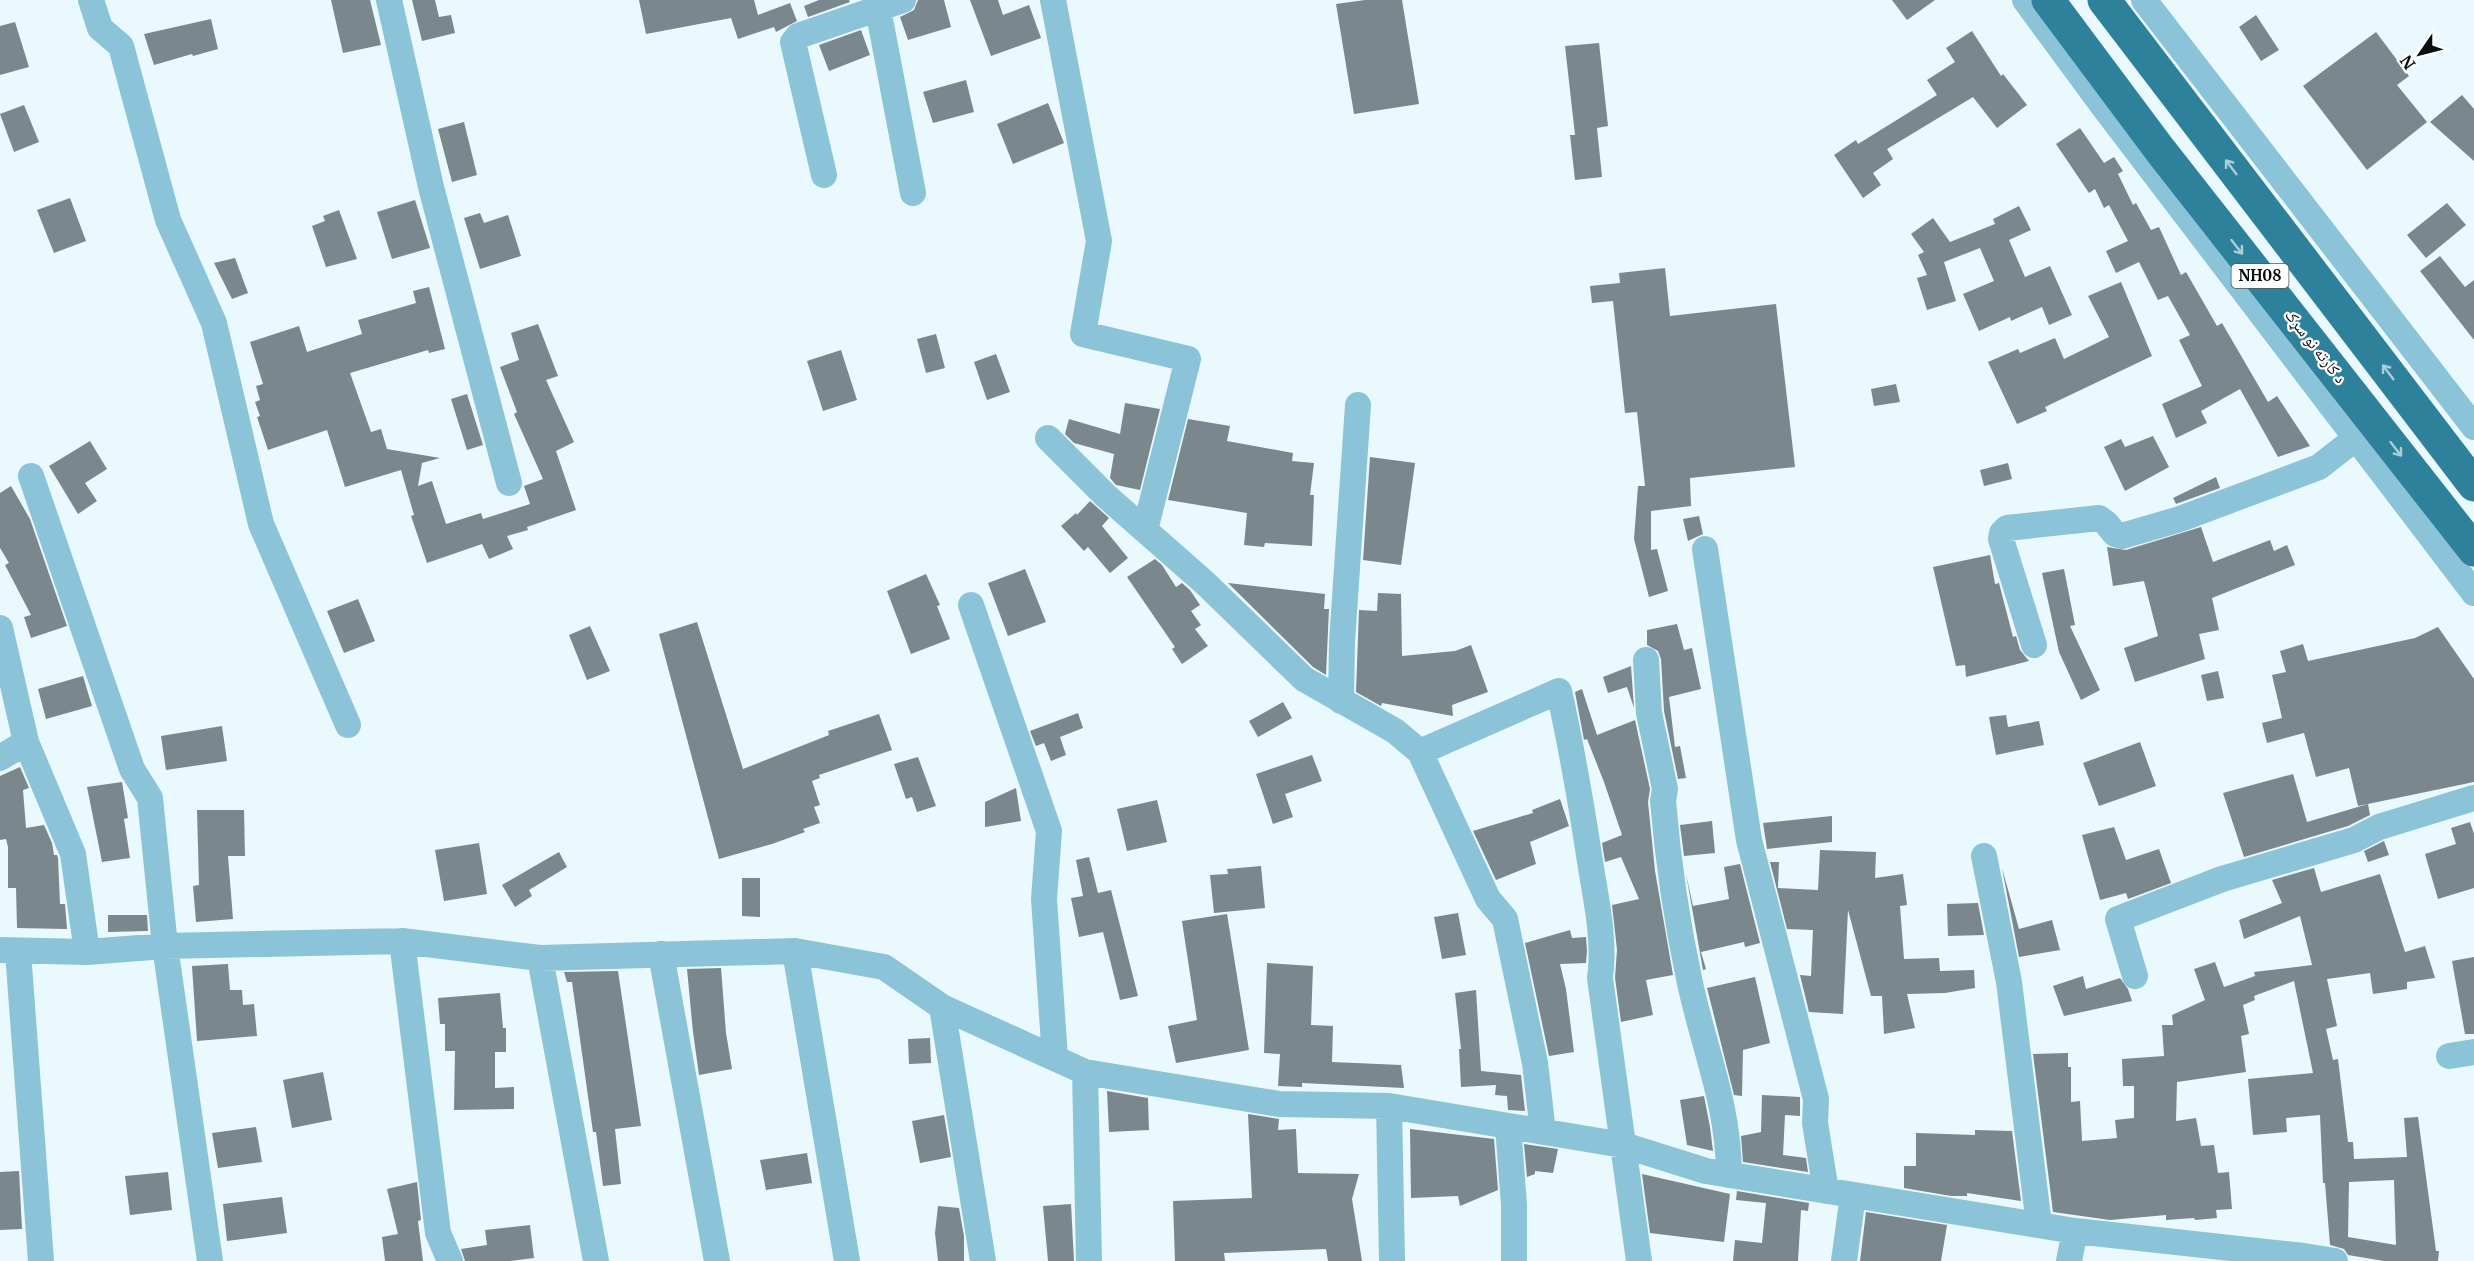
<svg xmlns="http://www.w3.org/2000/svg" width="2474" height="1261" viewBox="0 0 2474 1261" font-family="Merriweather,'Noto Naskh Arabic',serif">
<rect width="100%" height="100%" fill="#eaf9fe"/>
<path fill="#7a878c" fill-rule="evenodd" d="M331 0H370L381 45 343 53Z
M412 0H435L439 17 451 15 455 33 422 41Z
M639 0H754L758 15 790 3 797 21 776 32 774 27 738 39 731 18 646 34Z
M819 0H849L850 2 808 17 804 6Z
M918 0H944L951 27 908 40 900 17 914 10Z
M970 0H998L1003 15 1029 5 1041 38 991 56Z
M1365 0H1402L1419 104 1354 114 1336 4Z
M1892 0H1935L1907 20Z
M2256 15 2279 50 2261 61 2239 27Z
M211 19 218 49 193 56 192 54 154 65 144 34Z
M15 22 29 67 0 75V26Z
M861 30 870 55 829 71 819 45Z
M1972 31 2001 76 2003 74 2027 105 1997 128 1973 97 1887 149 1893 159 1873 173 1881 185 1863 198 1834 155 1856 140 1858 144 1937 95 1927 80 1955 62 1946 48Z
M2376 32 2409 76 2397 85 2427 122 2367 170 2303 86Z
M1599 43 1608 126 1597 128 1602 177 1575 180 1570 135H1575L1565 46Z
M966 80 974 112 933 123 923 92Z
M2462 95 2474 109V161L2430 122Z
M1048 103 1064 143 1013 164 997 124Z
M24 105 39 142 14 152 0 114Z
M464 122 477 175 452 182 438 129Z
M2080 128 2104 163 2114 157 2123 171 2118 174 2133 205 2136 203 2151 230 2159 227 2181 275 2186 272 2217 326 2222 323 2268 402 2277 396 2310 446 2278 457 2240 389 2201 411 2207 423 2176 438 2162 404 2202 386 2179 340 2190 335 2168 296 2158 300 2139 262 2116 273 2106 251 2128 241 2109 205 2104 208 2095 189 2089 193 2056 144Z
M70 198 86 241 54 253 37 210Z
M415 200 430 248 392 259 377 212Z
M2447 203 2466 225 2426 258 2407 235Z
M2019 206 2031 230 2009 240 2025 277 2050 266 2072 315 2049 325 2042 307 2011 321 2010 317 1979 331 1963 294 1994 281 1980 248 1944 262 1956 301 1927 310 1917 278 1927 275 1918 255 1924 252 1911 234 1933 218 1950 242 1995 224 1993 219Z
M339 210 357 259 326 267 312 226 325 221 323 216Z
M480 213 484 223 508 215 521 256 480 269 464 218Z
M2440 256 2465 287 2474 280V340L2420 271Z
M235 258 248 293 232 299 214 263Z
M1665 268 1670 316 1776 304 1795 467 1690 478 1691 506 1651 511V550L1657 549 1668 591 1649 597 1634 539 1638 486H1645L1637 412 1625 413 1613 301 1592 303 1590 286 1620 283 1619 273Z
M2121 282 2152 356 2045 407 2047 411 2017 424 1988 362 2018 349 2020 353 2055 338 2064 359 2109 337 2088 296Z
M429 287 445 349 429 353 428 350 350 373 371 432 381 429 387 449 440 458 422 463 418 486 432 481 446 524 481 513 483 519 530 504 524 486 543 479 514 414 517 412 500 367 519 360 511 333 538 324 558 376 546 380 574 442 556 451 576 510 527 527 528 530 507 536 513 549 489 559 482 544 427 563 411 516 414 515 401 470 345 487 327 430 268 450 257 417 260 416 255 402 260 400 256 386 263 384 250 342 299 326 307 352 362 334 358 320 416 303 413 291Z
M936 334 945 368 926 373 917 339Z
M841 350 857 400 823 411 807 361Z
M996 354 1010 392 987 400 974 362Z
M1896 384 1900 402 1874 406 1871 389Z
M467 394 483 445 467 450 451 399Z
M1125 403 1160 409 1140 490 1116 485 1110 478 1114 454 1074 443 1065 434 1069 419 1120 434Z
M1188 419 1230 426 1227 441 1293 453 1292 461 1314 463 1310 495H1314L1312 546 1265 543 1264 547 1244 545 1247 513 1168 500Z
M2153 436 2169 467 2125 491 2104 447 2121 439 2125 447Z
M90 441 107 469 85 483 97 501 78 514 49 466Z
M1370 457 1415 463 1401 565 1363 560Z
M2008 463 2012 479 1984 486 1980 470Z
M2216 477 2220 488 2176 504 2173 498Z
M11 486 30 519 67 626 31 638 24 617 31 615 5 565 9 563 0 548V493Z
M1090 501 1109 518 1102 526 1128 558 1110 573 1088 547 1084 551 1061 526 1076 513 1077 515Z
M1699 516 1703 534 1688 541 1683 519Z
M2201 527 2213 562 2270 540 2274 551 2287 545 2295 565 2212 598 2219 630 2199 634 2205 659 2135 682 2124 648 2158 636 2144 581 2113 586 2107 547 2126 550Z
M1990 555 1995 584 1999 583 2013 637 2016 636 2020 650 2029 661 1966 677 1965 665 1956 666 1933 567Z
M1155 559 1162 565 1176 587 1182 583 1190 590 1200 605 1191 611 1201 625 1195 629 1208 646 1182 664 1172 649 1175 647 1127 577Z
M1025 569 1046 622 1008 636 988 583Z
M2064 569 2075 625 2070 626 2100 690 2081 700 2059 652 2042 573Z
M926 574 940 605 937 606 950 639 911 654 887 591Z
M1228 583 1325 594 1324 609H1329L1326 675 1313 667Z
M1378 593 1401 594 1402 656 1455 651 1471 645 1488 692 1452 705 1453 716 1382 703 1381 706 1356 692 1359 610 1377 611Z
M358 599 375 641 344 653 327 611Z
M697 622 743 769 829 735 828 731 879 714 892 750 819 775 820 778 812 781 820 805 814 807 820 823 803 829 805 832 772 844 719 859 659 634Z
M1677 624 1684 650 1692 648 1701 689 1669 697 1675 747 1680 746 1686 778 1678 779 1664 711 1661 659 1658 651 1647 645V630Z
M590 626 610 671 587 680 569 635Z
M2438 627 2474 679V782L2358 806 2349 768 2316 777 2304 733 2267 743 2262 723 2282 718 2272 675 2286 672 2280 651 2303 644 2308 661 2415 638Z
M1631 666 1634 708 1627 687 1608 693 1603 677Z
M2218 671 2224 698 2207 701 2201 675Z
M83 676 92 706 46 719 38 689Z
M1582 689 1597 735 1635 720 1650 789 1648 802 1655 871 1673 975 1646 980 1653 1015 1621 1022 1615 978 1617 950 1612 905 1639 899 1621 857 1605 862 1602 843 1622 835 1604 782 1587 739 1584 740 1575 692Z
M1283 702 1292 718 1258 737 1249 721Z
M1078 713 1083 728 1060 737 1066 755 1051 761 1044 743 1036 746 1030 731Z
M2006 715 2008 727 2039 721 2044 745 1996 755 1989 717Z
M222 726 227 761 166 770 161 736Z
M2140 742 2156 786 2099 806 2083 763Z
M1312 755 1322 781 1285 794 1293 817 1273 824 1256 774Z
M918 757 936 806 917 812 912 797 906 799 894 764Z
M20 767 29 788 23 790 26 828 44 825 52 843 54 855H57L58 858 60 904H65L67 929 17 928 16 888H8V847L6 839 0 840V776Z
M2293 774 2307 822 2368 804 2370 815 2348 826 2244 857 2223 793Z
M122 782 128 818 124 819 130 858 102 862 87 787Z
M1016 788 1021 821 985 827V802Z
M1560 799 1569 826 1530 842 1536 864 1496 880 1473 831 1533 813 1532 810Z
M1157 800 1167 842 1127 851 1117 809Z
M197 810H244L245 856H228L233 919 196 922 193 886 199 885Z
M1832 816V842L1767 849 1763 823Z
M1712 821 1715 853 1684 856 1680 825Z
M2470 822 2474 834V888L2438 899 2425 854 2456 844 2451 828Z
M2114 827 2126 860 2159 849 2171 883 2128 899 2126 893 2100 900 2082 835Z
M2384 841 2389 855 2368 862 2364 851Z
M479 843 487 894 444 901 435 850Z
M1820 850 1876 852 1875 878 1903 874 1907 905 1900 906 1904 959 1939 958 1940 971 1974 970 1975 988 1945 993 1907 994 1915 1028 1884 1034 1882 996H1871L1848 910 1843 1014 1809 1012 1800 975 1811 976 1813 930 1787 929 1770 862H1779L1778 888 1818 890Z
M559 852 567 867 529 890 532 896 515 907 502 885Z
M1089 857 1098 893 1111 890 1138 996 1120 1000 1103 932 1079 937 1071 898 1083 896 1076 860Z
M1740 864 1760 943 1745 947 1744 942 1701 952 1706 969 1703 970 1686 874 1693 906 1729 899 1724 867Z
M1261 866 1265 908 1214 913 1210 875 1228 874 1227 869Z
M2002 868 2019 929 2052 920 2060 950 2019 957Z
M2314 868 2321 892 2380 874 2405 952 2425 946 2435 978 2407 982V989L2373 994 2370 973 2327 979 2337 1026 2326 1029 2333 1060 2338 1059 2348 1142H2353L2354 1159 2407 1157 2404 1118 2418 1117 2436 1251H2439L2438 1261H2384L2348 1255 2344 1249 2330 1245 2325 1183H2323L2320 1115 2286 1118 2287 1132 2253 1135 2248 1079 2313 1073 2294 981 2254 996 2255 1000 2243 1005 2249 1034 2241 1036 2246 1072 2177 1082 2176 1121 2196 1118 2201 1146 2214 1145 2218 1173 2229 1172 2232 1209 2216 1210 2217 1218 2195 1220 2194 1218 2166 1220V1215L2110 1220 2053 1212 2033 1054 2068 1053V1067H2071V1102L2080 1101 2082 1141 2117 1138 2115 1120 2134 1118V1086H2123L2122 1059 2164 1056 2162 1025H2173L2172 1015 2205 1000 2194 969 2215 962 2224 987 2255 976 2254 972 2312 965 2300 916 2244 939 2239 920 2282 903 2272 880ZM2394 1180 2396 1245 2348 1237 2349 1182Z
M742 878H760V917L742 916Z
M1978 903 1984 935 1948 936 1947 904Z
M1458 913 1466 955 1442 959 1434 917Z
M1227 914 1249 1050 1176 1063 1168 1026 1197 1020 1182 921Z
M108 915H147L148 931 108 932Z
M1570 930 1572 938 1586 937 1587 951 1586 963 1560 964 1566 989 1574 1052 1549 1056 1525 943Z
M2474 957V1034H2465L2452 961Z
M1267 963 1313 966 1311 1025 1333 1026 1332 1062 1401 1065 1404 1088 1302 1083V1087L1278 1086 1280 1054 1264 1053Z
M228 964 230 990H242L243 1005 254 1004 257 1036 197 1041 192 966Z
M721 968 726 1033 732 1069 699 1075 693 1032 687 969Z
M618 971 641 1126 615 1129 621 1184 603 1186 596 1132H593L572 982H567L564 972Z
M2083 976 2086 989 2120 978 2128 989 2132 1001 2064 1016 2053 986Z
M1755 977 1770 1043 1743 1050 1742 1096 1734 1095 1707 988Z
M1476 990 1481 1071 1521 1075 1525 1111 1508 1110 1507 1096 1495 1095 1496 1085 1461 1087 1459 1049H1461L1455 993Z
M500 993 503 1028H506V1052H495V1088L514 1087V1109L454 1110 455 1051H445V1024H440L438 998Z
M930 1038 931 1063 909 1064 908 1039Z
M323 1072 332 1120 292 1128 283 1080Z
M1107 1091 1148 1098 1149 1130 1109 1132Z
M1762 1095 1800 1097V1116L1785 1115 1783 1155 1806 1158 1808 1172 1743 1162 1741 1136 1761 1132Z
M1704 1096 1710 1127 1713 1151 1687 1145 1680 1100Z
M1248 1114 1279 1119 1278 1130 1296 1129 1298 1173 1359 1174 1352 1199 1362 1261H1328L1326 1249 1224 1253 1225 1261H1175L1173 1201 1252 1198Z
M944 1115 951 1157 920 1163 912 1121Z
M256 1127 262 1162 218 1168 212 1133Z
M1410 1129 1494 1139 1498 1190 1460 1206 1458 1196 1411 1198Z
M1975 1130 2012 1131 2021 1201 1967 1193V1196H1951L1904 1188V1166H1916V1133L1975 1135Z
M1524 1144 1558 1149 1553 1173 1535 1171V1174L1527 1177Z
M807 1153 812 1183 766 1190 760 1160Z
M19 1171 22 1229 0 1230V1172Z
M168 1172 172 1210 130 1215 125 1176Z
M1642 1174 1730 1194 1724 1242 1650 1233Z
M417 1182 421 1220 418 1221 423 1261H385L382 1237 398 1234 387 1189Z
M1737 1191 1809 1203 1808 1211 1801 1210 1798 1261H1733L1735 1240 1762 1243 1766 1203 1736 1200Z
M282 1197 287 1233 227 1241 223 1204Z
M1071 1204 1074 1261H1048L1043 1206Z
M938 1206 959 1208 964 1236V1261H938L935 1233Z
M1866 1212 1947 1225 1941 1261H1860Z
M530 1225 534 1258 510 1261H465L461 1249 487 1245 485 1230Z"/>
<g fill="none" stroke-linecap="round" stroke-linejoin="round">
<path stroke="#8bc4d8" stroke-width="26" d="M91 0 100 28 121 46 168 220 214 323 261 524 348 725
M389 0 431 187 509 483
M1053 0 1099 241 1083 334 1188 359 1145 530
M2025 0 2103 106 2474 593
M2144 0 2474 427
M878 9 913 193
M824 175 793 42 798 36 903 0
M1048 438 1106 496 1205 583 1304 679 1395 731 1420 752 1488 899 1505 919 1535 1063 1543 1132
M31 476 132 769 150 798 165 946 210 1261
M1705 549 1749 840 1816 1099 1815 1123 1826 1191
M971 605 1049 831 1044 899 1055 1058
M0 628 26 742 73 854 87 952
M2034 645 2001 539 2002 533 2007 528 2099 518 2106 523 2115 534 2122 536 2180 519 2319 467 2356 438
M1646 660 1649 713 1665 789 1663 801C1668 861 1677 923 1690 983 1704 1049 1729 1105 1729 1175
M1341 701 1342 642 1358 405
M1420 752 1559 691C1572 750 1582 808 1591 868 1597 904 1605 942 1600 978L1639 1261
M0 758 26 742
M1984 856 2009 982 2039 1225
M402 941 438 1233 450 1261
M0 950 87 952 165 946 402 941 540 958 795 951 884 967 942 1007 1085 1072 1279 1104 1389 1106 1623 1145 1706 1171 2075 1231 2304 1256 2335 1261
M795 951 847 1261
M18 952 41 1261
M661 954 717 1261
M540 958 596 1261
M2135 976 2118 919 2222 879 2354 840 2379 827 2474 798
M942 1007 983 1261
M2449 1056 2474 1052
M1085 1072 1089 1261
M1389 1106 1392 1261
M1508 1126 1514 1205V1261
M1844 1261 1853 1195
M2069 1261 2075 1231"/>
<path stroke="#2d819a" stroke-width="33" d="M2048 0 2160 150 2474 550
M2104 0 2474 485"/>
</g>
<defs><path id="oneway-shaft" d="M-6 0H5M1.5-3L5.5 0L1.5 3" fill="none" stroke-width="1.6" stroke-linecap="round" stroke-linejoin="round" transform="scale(1.5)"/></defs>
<g stroke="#abcdd7">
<use href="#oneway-shaft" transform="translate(2231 167) rotate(-127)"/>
<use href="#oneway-shaft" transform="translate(2237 247) rotate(52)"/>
<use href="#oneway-shaft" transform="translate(2388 372) rotate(-127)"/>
<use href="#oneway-shaft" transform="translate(2396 449) rotate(52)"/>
</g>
<g text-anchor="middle" stroke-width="4.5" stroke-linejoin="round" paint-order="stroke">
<rect fill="#fff" stroke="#525656" stroke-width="1.5" x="2231.5" y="264" width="57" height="24" rx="4.5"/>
<g font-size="15" font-weight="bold" fill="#080d0e">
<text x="2260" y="281">NH08</text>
</g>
<g font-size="16" fill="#080d0e" stroke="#fff">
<text transform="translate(2316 346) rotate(52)" y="6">د کارته نو سړک</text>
</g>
</g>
<g transform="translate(2420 54) rotate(235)" stroke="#ffffff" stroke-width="4.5" paint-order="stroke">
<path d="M0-4.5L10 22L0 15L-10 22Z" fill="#080d0e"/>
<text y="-9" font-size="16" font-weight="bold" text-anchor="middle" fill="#080d0e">N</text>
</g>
</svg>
